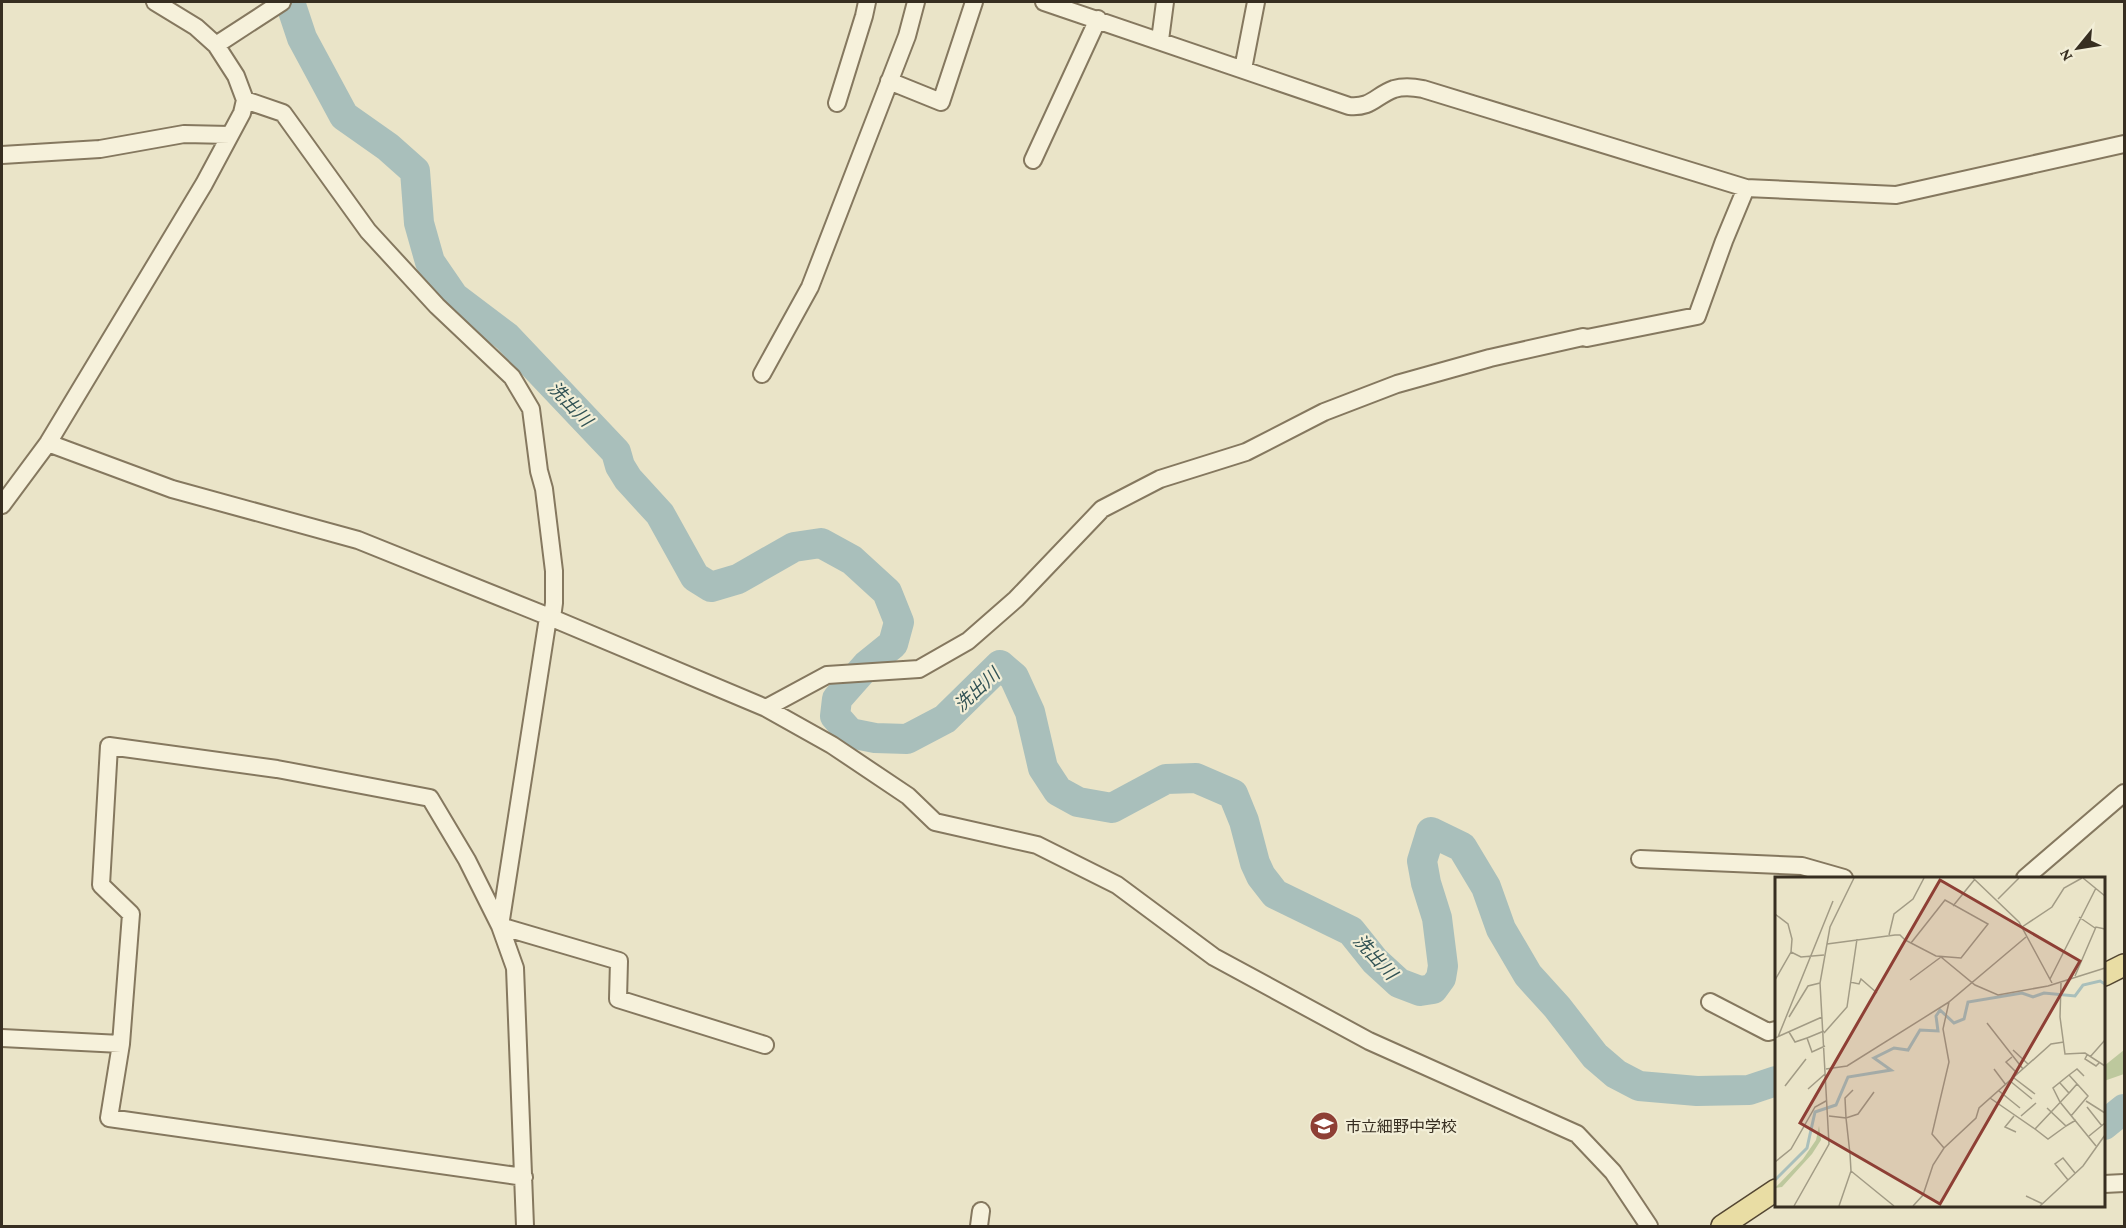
<svg xmlns="http://www.w3.org/2000/svg" width="2126" height="1228" viewBox="0 0 2126 1228" font-family="'Crimson Pro','Noto Sans JP',serif">
<rect width="100%" height="100%" fill="#eae4c8"/>
<path fill="#bdc89d" d="M2124 1050V1074L2104 1081V1066Z"/>
<g fill="none" stroke-linecap="round" stroke-linejoin="round">
<path stroke="#a9bfbb" stroke-width="30" d="M290 2 302 38 344 116 388 147 415 171 419 223 430 262 454 297 507 337 616 452 620 466 628 479 660 514 695 577 711 587 738 579 794 547 821 543 852 560 887 592 899 622 893 644 867 665 837 699 835 716 850 733 875 738 907 739 945 719 1000 665 1014 677 1030 712 1043 768 1058 791 1078 802 1112 808 1166 779 1196 778 1233 794 1244 821 1255 863 1261 876 1275 894 1351 931 1375 961 1399 983 1420 991 1433 989 1441 978 1443 966 1437 918 1426 883 1422 861 1431 832 1433 833 1462 847 1486 887 1501 929 1528 975 1557 1007 1595 1056 1616 1074 1639 1086 1697 1091 1749 1090 1776 1081
M2104 1125 2124 1109"/>
<g stroke="#85785f" stroke-width="20">
<path id="minor" d="M1044 2 1349 106C1372 108 1375 96 1394 89 1404 86 1413 87 1423 89L1746 188 1896 195 2124 144
M1160 40 1165 2
M216 45 282 2
M1243 69 1256 2
M889 81 941 102 974 2
M245 100 283 113 368 231 437 306 512 377 531 409 539 471 544 489 554 571V603L552 618 547 624 500 926
M837 103 864 16 867 2
M2 155 100 149 184 134 230 135
M1033 160 1098 19
M762 374 810 287 907 36 916 2
M48 443 172 489 358 540 552 618 766 708 827 675 919 669 968 641 1016 599 1102 509 1160 479 1246 452 1324 412 1397 384 1490 358 1583 337 1587 338 1697 316 1724 241 1746 188
M2 505 48 443 204 184 242 113 245 100 236 76 216 45 196 27 155 2
M766 708 832 745 908 796 935 822 1037 845 1117 885 1214 957 1369 1041 1577 1134 1613 1172 1649 1226
M1640 859 1802 866 1844 878
M2025 878 2124 793
M500 926 619 961 618 999 765 1045
M1710 1002 1768 1032 1776 1030
M2 1038 121 1044
M524 1177 109 1118 121 1044 131 914 101 885 109 746 277 769 430 798 467 860 500 926 515 968 525 1226
M2104 1184 2124 1183
M979 1226 981 1211"/>
</g>
<g stroke="#534632" stroke-width="24">
<path id="major" d="M2104 975 2124 965
M1722 1226 1776 1190"/>
</g>
<use href="#minor" stroke="#f6f1db" stroke-width="16"/>
<use href="#major" stroke="#e9dda4" stroke-width="21"/>
</g>
<defs>
<g id="school-disc" transform="scale(1.5)"><circle r="9.5" fill="#8e3f35" stroke="#f2eed7"/><path d="M0-5L7-2L0 1L-7-2ZM-4 1L0 2.5L4 1V4Q0 6-4 4Z" fill="#fff"/></g>
</defs>
<g fill-rule="evenodd">
<use href="#school-disc" x="1324" y="1126"/>
</g>
<g text-anchor="middle" stroke-width="4.5" stroke-linejoin="round" paint-order="stroke">
<g font-size="16" fill="#372e21" stroke="#f2eed7" text-anchor="start">
<text x="1345" y="1132">市立細野中学校</text>
</g>
<g font-size="18" font-style="italic" fill="#325355" stroke="#f2eed7">
<text transform="translate(570 404) rotate(46)" y="6">洗出川</text>
<text transform="translate(977 690) rotate(-43)" y="6">洗出川</text>
<text transform="translate(1375 957) rotate(47)" y="6">洗出川</text>
</g>
</g>
<g transform="translate(1775 877)">
<rect width="330" height="330" fill="#eae4c8"/>
<path d="M44 249 46 263 37 277 7 310 0 311 28 282 41 263Z" fill="#bdc89d"/>
<path fill="none" stroke="#a9bfbb" stroke-width="3" d="M0 303 32 271 40 235 61 228 73 200 116 193 99 181 119 171 133 173 145 153 163 154 161 139 165 133 179 146 189 142 193 125 247 116 258 120 269 116 300 119 308 108 325 104 330 107"/>
<path fill="none" stroke="#a29b85" stroke-width="1.5" d="M198 1 244 45 277 106M308 1 330 19M223 22 244 1M178 29 200 2M0 37 13 47 17 62 16 75 0 103M304 40 320 51M247 50 277 30 289 11 307 1M114 58 119 37 138 22 149 1M52 67 120 58H125L130 63 136 66 161 79 186 81 213 47 170 23 136 66M16 75 26 80 49 78M166 80 200 108 223 118 273 109 330 91M300 99 321 50 330 52M275 102 321 11M135 103 166 80M75 105 84 107 86 102 102 116M286 106 285 140 290 177 310 176 330 189M14 140 33 109 45 106M212 146 248 192M14 155 20 165 32 161 37 175 50 169M49 156 72 130 82 62M3 160 58 24M0 161 47 140M32 161 49 154M238 173 253 187M312 178 310 182 321 189 324 186M237 180 231 185 243 197M315 180 330 163M51 192 72 189 174 125M219 192 231 208M294 198 302 192 309 199M239 201 260 217M235 204 257 222M285 206 294 216 302 207M10 209 31 182M33 212 50 197M78 213 70 221 71 241 83 237 99 215M224 214 245 231M215 221 260 252 294 216M311 224 330 236M312 230 327 249M272 231 291 249 301 243M54 239 71 241 75 277 76 294 64 329M239 239 230 250 241 255M246 239 261 226M296 239 313 219 294 198 278 211 285 225 321 269M260 252 273 262 291 249M314 259 330 246M169 271 157 257 174 185 168 152 174 125 251 60M0 285 16 272 40 230 51 224M76 294 119 329M293 303 280 287 288 281 300 296M251 319 268 327M19 329 54 267 45 106 55 50 79 1M138 329 148 318 158 288 169 271 201 241 204 231 276 167 289 165M265 329 308 289 330 258"/>
<path fill="#8e3f35" fill-opacity="0.15" stroke="#8e3f35" stroke-width="3" d="M165 3 305 84 165 327 25 246Z"/>
<rect width="330" height="330" fill="none" stroke="#372e21" stroke-width="3"/>
</g>
<rect width="2126" height="1228" fill="none" stroke="#372e21" stroke-width="6"/>
<g transform="translate(2078 48) rotate(240)" stroke="#f2eed7" stroke-width="4.5" paint-order="stroke">
<path d="M0-4.5L10 22L0 15L-10 22Z" fill="#372e21"/>
<text y="-9" font-size="16" font-weight="bold" text-anchor="middle" fill="#372e21">N</text>
</g>
</svg>
